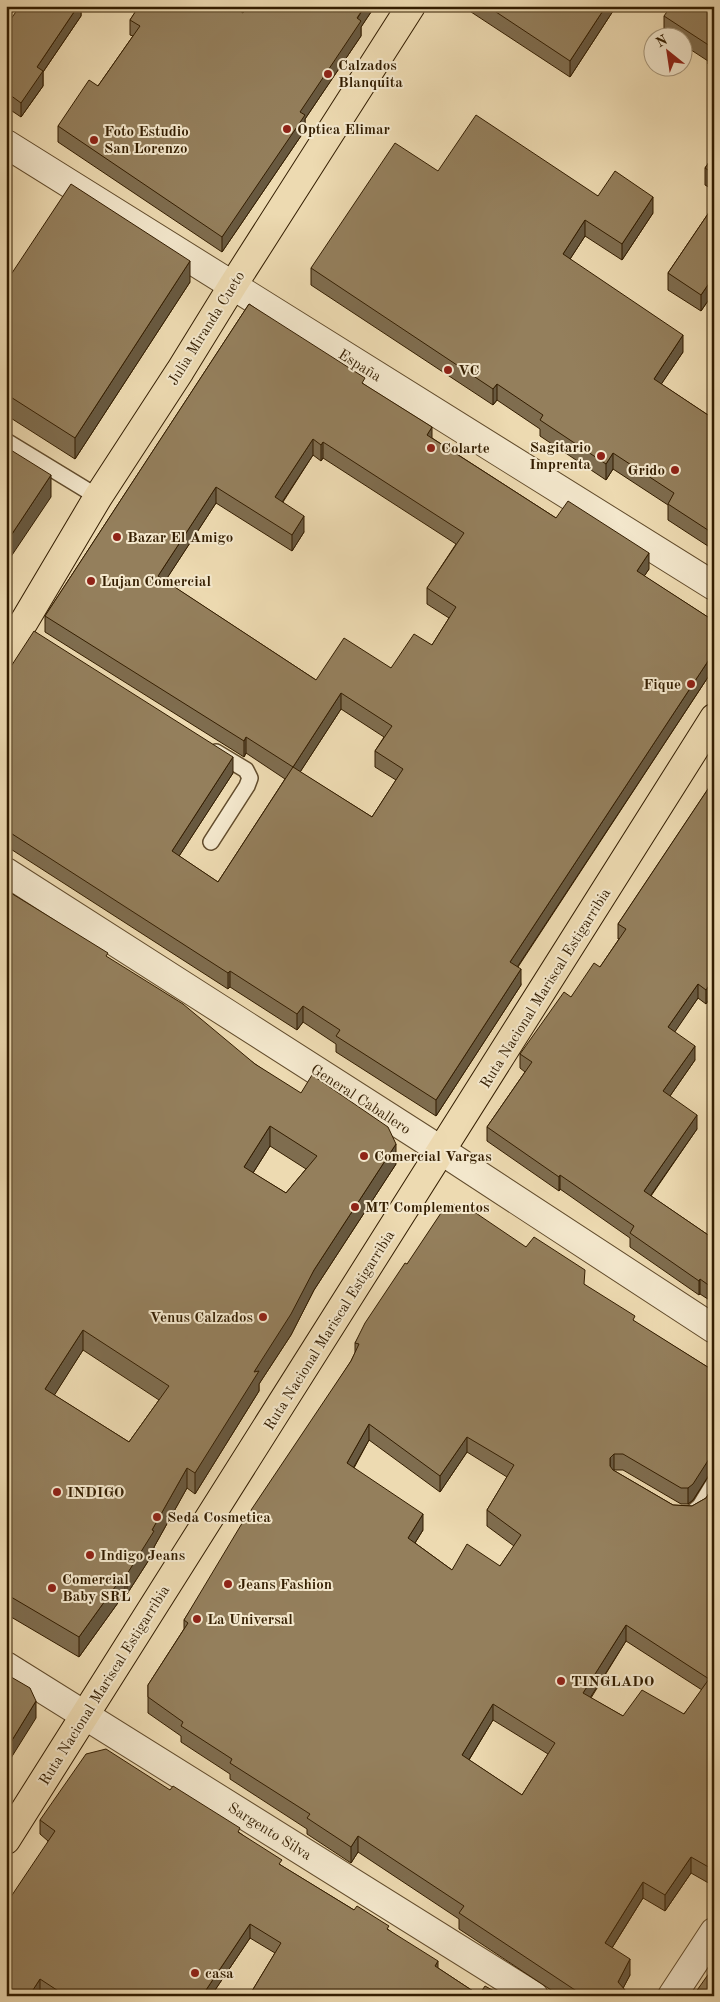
<svg xmlns="http://www.w3.org/2000/svg" width="720" height="2002" viewBox="0 0 720 2002" font-family="'Old Standard TT',serif">
<rect width="100%" height="100%" fill="#eddab1"/>
<filter id="stains"><feTurbulence type="fractalNoise" baseFrequency=".004" numOctaves="4"/><feColorMatrix values="0 0 0 0 .2 0 0 0 0 .09 0 0 0 0 .02 0 0 0 .5 -.17"/></filter>
<radialGradient id="worn" r=".72"><stop offset=".6" stop-color="#630" stop-opacity="0"/><stop offset="1" stop-color="#630" stop-opacity=".3"/></radialGradient>
<g fill="none" stroke-linecap="round" stroke-linejoin="round">
<g stroke="#624c2c" stroke-width="18">
<path id="lane" d="M6 441 98 497
M211 842 247 786 250 778 246 770 216 752
M693 1512 700 1506 714 1483"/>
</g>
<g stroke="#624c2c" stroke-width="30">
<path id="street" d="M6 144 714 586
M6 872 442 1151 714 1329
M6 1666 534 1996
M672 1996 714 1932"/>
</g>
<g stroke="#331d00" stroke-width="30">
<path id="highway" d="M6 652 98 497 180 371 233 285 411 6
M6 1840 714 718"/>
</g>
<use href="#lane" stroke="#f3e7cc" stroke-width="15"/>
<use href="#street" stroke="#f3e7cc" stroke-width="28"/>
<use href="#highway" stroke="#eddab1" stroke-width="28"/>
</g>
<path fill="#7f6d4f" stroke="#331d00" fill-rule="evenodd" d="M81 6V16L43 72V86L21 117 6 107V26Z
M135 6H233L243 13 248 6H375L361 27V36L305 119V130L222 252 58 142V126L98 86 133 36 130 35V20L138 8Z
M465 6H613V11L570 77 465 8Z
M714 6V68L708 64V61L682 44V38H673L664 32V16Z
M714 155V190L705 185V168Z
M438 171 598 196 653 213 622 260 585 236 570 259 683 352 661 384 714 419V550L668 520V505L613 469 606 480 540 436V429L497 400 493 405 311 285V268Z
M714 205V292L701 311 668 290V273Z
M6 282H190L75 459 6 415Z
M249 304 365 385 432 438 556 518 649 569 644 576 714 621V668L518 967 521 985 436 1116 336 1052V1044L303 1022 297 1030 230 987 228 989 6 846V674L233 773 179 856 218 882 285 779 246 753 244 757 45 632V616ZM313 455 321 461 323 458 456 544 427 588V604L449 618 432 645 391 668 316 680 165 581 216 503 292 551 304 532 283 502ZM341 709 384 737 375 751V767L396 780 372 817 300 772Z
M714 780V992L706 1004 698 998 674 1032 695 1060 670 1096 697 1129 651 1196 714 1239V1303L700 1294 699 1295 630 1247V1238L560 1189 559 1191 487 1141V1127L525 1072 520 1068V1054L571 997 600 967 619 939H618V924Z
M6 890 108 958 255 1064 396 1164 314 1290 291 1335 259 1384V1391L195 1494 187 1488 154 1547V1552L127 1594 125 1593 79 1657 6 1614ZM270 1146 306 1169 286 1193 253 1173ZM83 1350 159 1400 129 1442 54 1395Z
M526 1247 585 1285 635 1322 714 1371V1475H709L693 1500 688 1504H681L623 1470H613L673 1505 692 1506 706 1498 714 1485V1881L712 1885 691 1873 665 1911 643 1898 612 1948 630 1975 623 1988 626 1996H560L459 1929V1919L358 1852 351 1863 307 1834V1829L230 1779V1774L181 1742V1736L148 1713V1685L184 1629V1620L351 1361 355 1353V1343L407 1264ZM369 1440 440 1492 467 1452 507 1477 487 1510V1526L514 1546 500 1566 452 1570 415 1543 423 1530 354 1468ZM626 1641 702 1690 684 1714 623 1716 591 1698ZM493 1720 548 1754 522 1795 469 1760Z
M170 1790 240 1833 282 1866 354 1910 389 1930 438 1968 479 1995 503 1996H249L275 1953 250 1938 211 1996H44L40 1993 38 1996 48 1841 40 1834V1820Z"/>
<path fill="#685940" stroke="#331d00" d="M78 6H81V16L43 72V86L21 117V103L37 67Z
M365 6H375L361 27V36L305 119V130L222 252V237Z
M606 6H613V11L570 77V61Z
M653 197V213L622 260V244Z
M585 220V236L563 270V254Z
M190 261V282L75 459V438Z
M714 276V292L701 311V295Z
M683 335V352L654 395V379Z
M497 384V400L493 405V389Z
M432 427V443L427 435Z
M313 439V455L275 513V497Z
M323 442V458L321 461V445Z
M613 453V469L606 480V464Z
M51 475V497L6 564V543Z
M216 487V503L158 592V576Z
M304 516V532L292 551V535Z
M649 553V569L637 587V571Z
M714 652V668L510 978V962Z
M341 693V709L293 783V767Z
M246 737V753L244 757V741Z
M233 757V773L172 867V851Z
M521 969V985L436 1116V1100Z
M230 971V987L228 989V973Z
M714 978V992L706 1004V990Z
M698 984V998L668 1042V1027Z
M303 1006V1022L297 1030V1014Z
M695 1046V1060L663 1106V1091Z
M697 1115V1129L644 1205V1191Z
M270 1126V1146L244 1187V1167Z
M396 1144V1164L314 1290 291 1335 259 1384V1391L195 1494V1473L254 1372 314 1270Z
M560 1175V1189L559 1191V1177Z
M700 1279V1294L699 1295V1281Z
M83 1330V1350L45 1410V1389Z
M369 1424V1440L347 1479V1463Z
M467 1437V1452L440 1492V1476Z
M614 1454V1470L610 1474V1458Z
M709 1459V1475L693 1500 688 1504V1488Z
M187 1468V1488L154 1547V1552L127 1594V1574Z
M423 1514V1530L408 1554V1538Z
M125 1573V1593L79 1657V1637Z
M626 1625V1641L583 1709V1693Z
M36 1701V1718L6 1766V1750Z
M493 1704V1720L462 1771V1755Z
M358 1836V1852L351 1863V1847Z
M691 1857V1873L665 1911V1895Z
M714 1866V1881L712 1885V1869Z
M643 1882V1898L605 1959V1943Z
M250 1924V1938L211 1996H202Z
M630 1959V1975L619 1996 618 1982Z
M438 1961V1975L435 1966Z
M40 1979V1993L38 1996H29Z"/>
<path fill="#947f5c" stroke="#331d00" fill-rule="evenodd" d="M20 6H78L37 67 43 71 21 103 6 92V26Z
M139 6H233L243 13 248 6H365L357 18 361 21 300 112 305 115 222 237 58 126 89 80 98 86 140 26 130 20Z
M487 6H606L570 61Z
M671 6H714V52L708 48 710 46 664 16Z
M476 115 598 196 615 171 653 197 622 244 585 220 563 254 683 335 654 379 714 419V534L668 504 674 493 613 453 606 464 540 420 543 415 497 384 493 389 311 268 395 143 438 171Z
M714 155V174L705 168Z
M71 184 190 261 75 438 6 394V282Z
M714 205V276L701 295 668 273Z
M249 304 365 378 362 383 432 427 427 435 556 518 568 501 649 553 637 571 714 621V652L510 962 521 969 436 1100 336 1036 340 1030 303 1006 297 1014 230 971 228 973 6 830V674L34 631 233 757 172 851 218 882 293 767 246 737 244 741 45 616ZM313 439 321 445 323 442 464 533 427 588 456 607 432 645 414 634 391 668 344 638 316 680 158 576 216 487 292 535 304 516 275 497ZM341 693 392 726 375 751 403 769 372 817 293 767Z
M6 447 51 475 6 543Z
M714 780V978L706 990 698 984 668 1027 695 1046 663 1091 697 1115 644 1191 714 1239V1289L700 1279 699 1281 630 1233 634 1226 560 1175 559 1177 487 1127 532 1062 520 1054 564 992 571 997 594 963 600 967 626 929 618 924Z
M6 890 108 953 106 956 183 1004 255 1064 301 1093 312 1075 388 1127 396 1144 314 1270 291 1314 254 1372 259 1371 195 1473 187 1468 152 1530 154 1531 127 1574 125 1573 79 1637 6 1594ZM270 1126 317 1156 286 1193 244 1167ZM83 1330 169 1386 129 1442 45 1389Z
M447 1204 464 1205 526 1247 534 1237 585 1270 584 1284 635 1316 633 1320 714 1371V1459H709L693 1484 688 1488H681L623 1454H614L610 1458V1466L613 1470 673 1505 692 1506 706 1498 714 1485V1866L712 1869 691 1857 665 1895 643 1882 605 1943 630 1959 618 1982 626 1991 623 1996H584L459 1913 464 1906 358 1836 351 1847 307 1818 310 1814 230 1763 232 1759 181 1726 183 1722 148 1697V1685L188 1623 184 1620 241 1525 351 1361 359 1344 355 1343 365 1323 405 1263 407 1264ZM369 1424 440 1476 467 1437 514 1465 487 1510 521 1535 500 1566 467 1544 452 1570 408 1538 423 1514 347 1463ZM626 1625 709 1679 684 1714 642 1690 623 1716 583 1693ZM493 1704 555 1743 522 1795 462 1755Z
M6 1674 30 1688 36 1701 6 1750Z
M106 1749 170 1790 173 1786 240 1828 238 1832 282 1860 279 1864 354 1910 357 1906 389 1926 387 1929 438 1961 435 1966 479 1995 485 1986 503 1996H249L281 1943 250 1924 202 1996H66L40 1979 29 1996H6V1904L55 1831 40 1820 86 1754Z
M712 1969 714 1971V1996H693Z"/>
<g fill="#8f2418" stroke="#f3e7cc" stroke-width="2">
<circle cx="328" cy="74" r="5"/>
<circle cx="287" cy="129" r="5"/>
<circle cx="94" cy="140" r="5"/>
<circle cx="448" cy="370" r="5"/>
<circle cx="431" cy="448" r="5"/>
<circle cx="601" cy="456" r="5"/>
<circle cx="675" cy="470" r="5"/>
<circle cx="117" cy="537" r="5"/>
<circle cx="91" cy="581" r="5"/>
<circle cx="691" cy="684" r="5"/>
<circle cx="364" cy="1156" r="5"/>
<circle cx="355" cy="1207" r="5"/>
<circle cx="263" cy="1317" r="5"/>
<circle cx="57" cy="1492" r="5"/>
<circle cx="157" cy="1517" r="5"/>
<circle cx="90" cy="1555" r="5"/>
<circle cx="228" cy="1584" r="5"/>
<circle cx="52" cy="1588" r="5"/>
<circle cx="197" cy="1619" r="5"/>
<circle cx="561" cy="1681" r="5"/>
<circle cx="195" cy="1973" r="5"/>
</g>
<g text-anchor="middle" stroke-width="4" stroke-linejoin="round" paint-order="stroke">
<g font-size="15" font-weight="bold" fill="#331d00" stroke="#f3e7cc" text-anchor="start">
<text x="338" y="70">Calzados<tspan x="338" dy="17">Blanquita</tspan></text>
<text x="297" y="134">Optica Elimar</text>
<text x="104" y="136">Foto Estudio<tspan x="104" dy="17">San Lorenzo</tspan></text>
<text x="458" y="375">VC</text>
<text x="591" y="452" text-anchor="end">Sagitario<tspan x="591" dy="17">Imprenta</tspan></text>
<text x="441" y="453">Colarte</text>
<text x="665" y="475" text-anchor="end">Grido</text>
<text x="127" y="542">Bazar El Amigo</text>
<text x="101" y="586">Lujan Comercial</text>
<text x="681" y="689" text-anchor="end">Fique</text>
<text x="374" y="1161">Comercial Vargas</text>
<text x="365" y="1212">MT Complementos</text>
<text x="253" y="1322" text-anchor="end">Venus Calzados</text>
<text x="67" y="1497">INDIGO</text>
<text x="167" y="1522">Seda Cosmetica</text>
<text x="100" y="1560">Indigo Jeans</text>
<text x="62" y="1584">Comercial<tspan x="62" dy="17">Baby SRL</tspan></text>
<text x="238" y="1589">Jeans Fashion</text>
<text x="207" y="1624">La Universal</text>
<text x="571" y="1686">TINGLADO</text>
<text x="205" y="1978">casa</text>
</g>
<g font-size="15" fill="#331d00" stroke="#f3e7cc">
<text transform="translate(206 328) rotate(-58)" y="5">Julia Miranda Cueto</text>
<text transform="translate(360 365) rotate(32)" y="5">España</text>
<text transform="translate(545 988) rotate(-58)" y="5">Ruta Nacional Mariscal Estigarribia</text>
<text transform="translate(361 1099) rotate(33)" y="5">General Caballero</text>
<text transform="translate(329 1330) rotate(-58)" y="5">Ruta Nacional Mariscal Estigarribia</text>
<text transform="translate(104 1685) rotate(-58)" y="5">Ruta Nacional Mariscal Estigarribia</text>
<text transform="translate(270 1831) rotate(32)" y="5">Sargento Silva</text>
</g>
</g>
<rect width="720" height="2002" fill="none" stroke="#eddab1" stroke-width="25"/>
<rect x="8" y="8" width="705" height="1987" fill="none" stroke="#331d00" stroke-width="2.5"/>
<rect x="12" y="12" width="695" height="1977" fill="none" stroke="#331d00"/>
<g transform="translate(668 52) rotate(330)"><circle r="24" fill="#f3e7cc" stroke="#a6967a"/>
<path d="M0-4L9 19L0 12L-9 19Z" fill="#8f2418"/>
<text y="-8" font-size="14" font-weight="bold" text-anchor="middle" fill="#331d00">N</text>
</g>
<rect width="100%" height="100%" filter="url(#stains)"/>
<rect width="100%" height="100%" fill="url(#worn)"/>
</svg>
